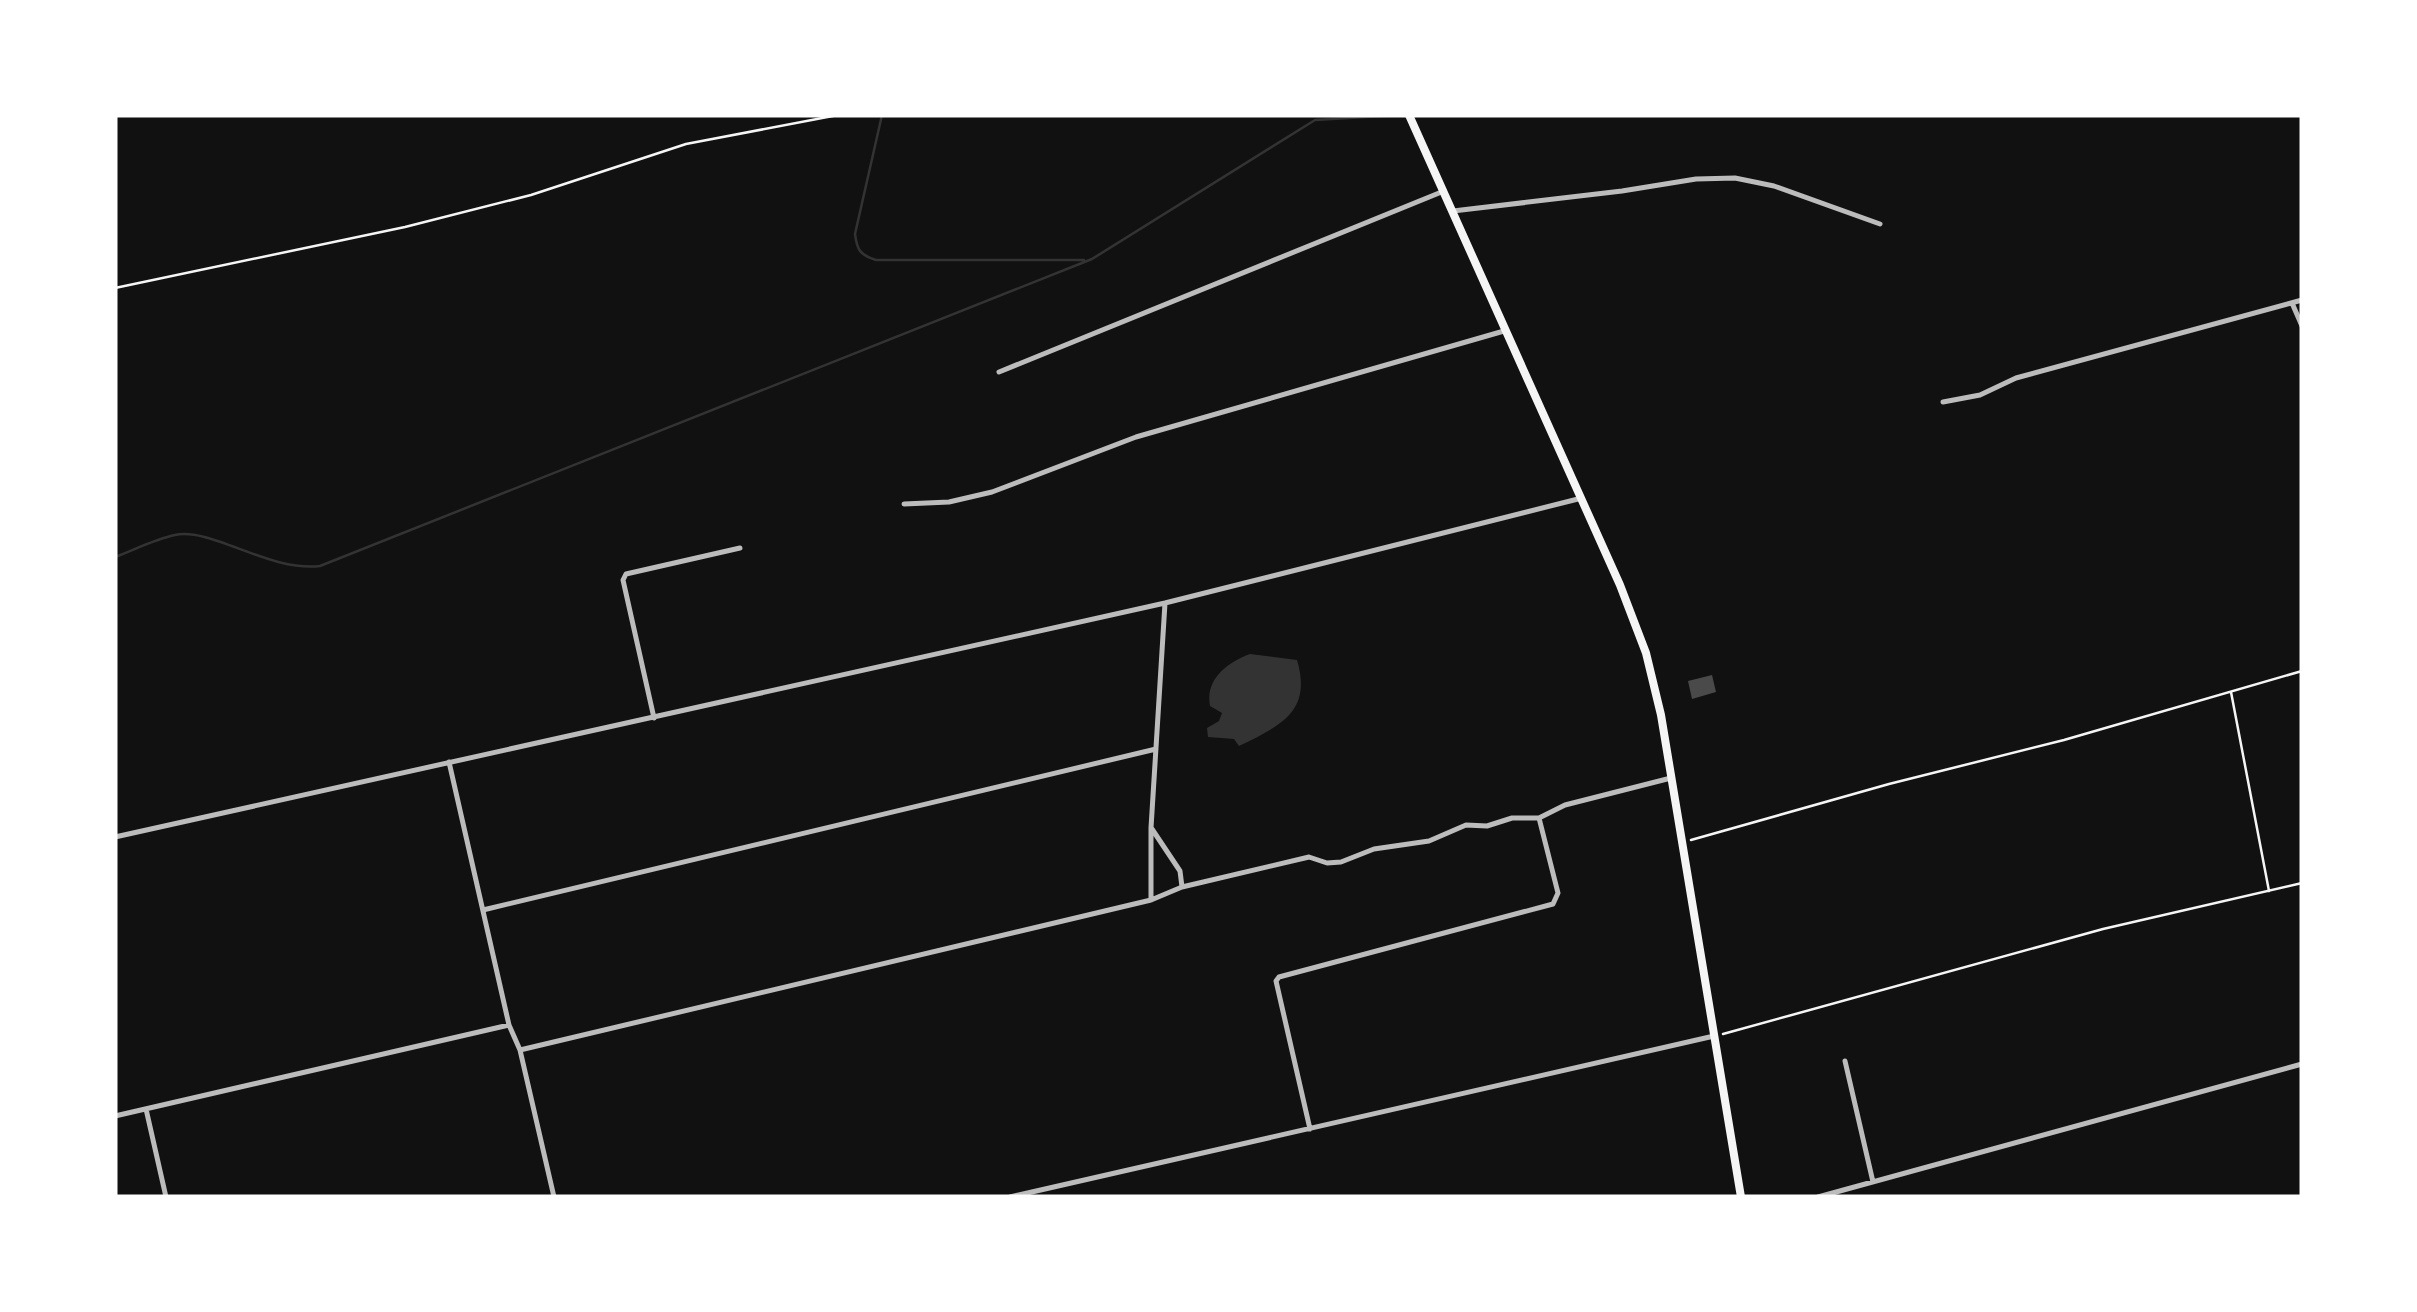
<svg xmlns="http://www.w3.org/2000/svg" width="2417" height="1312" viewBox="0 0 2417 1312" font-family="Jost,sans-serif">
<rect width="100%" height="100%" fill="#111"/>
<path fill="#333" d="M1250 654 1297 660C1312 711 1282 725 1239 746L1234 739 1208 737 1207 728 1219 721 1222 713 1210 706C1205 680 1226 663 1250 654Z"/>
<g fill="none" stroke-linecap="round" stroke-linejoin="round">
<path stroke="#333" stroke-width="2.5" d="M882 115 855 234C857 250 860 255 876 260H1084
M115 557C134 550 155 539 175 535 211 527 269 572 320 566L1092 259 1315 120 1400 115"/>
</g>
<path fill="#4a4a4a" d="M1712 675 1716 692 1692 699 1688 681Z"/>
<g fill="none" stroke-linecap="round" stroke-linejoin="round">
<path stroke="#f5f5f5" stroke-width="2.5" d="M115 288 405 227 531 195 686 144 838 115
M2231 692 2269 891
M1691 840 1889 784 2064 740 2302 671
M1723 1034 2103 929 2302 883"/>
<path stroke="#bcbcbc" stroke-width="5" d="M1453 211 1622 191 1696 179 1735 178 1774 186 1880 224
M2292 303 2302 326
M999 372 1444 191
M1943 402 1980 395 2016 378 2302 300
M904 504 949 502 992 492 1136 437 1504 331
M654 718 623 580 626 574 740 548
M449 762 509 1025
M1152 829 1180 871 1182 887
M115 837 1165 603 1582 498
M1151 900V828L1165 603
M483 910 1156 749
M520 1050 554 1197
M1845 1061 1873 1182
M146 1109 166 1197
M115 1116 509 1025 520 1050 1151 900 1182 887 1309 857 1327 863 1341 862 1374 849 1429 841 1466 825 1487 826 1512 818H1539L1565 805 1671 778
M1310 1129 1276 981 1279 977 1553 904 1558 893 1539 818
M1010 1197 1714 1036
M1818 1197 2302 1064"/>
<path stroke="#f5f5f5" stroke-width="8" d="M1409 115 1620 585 1646 653 1661 715 1741 1197"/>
</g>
<rect width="2417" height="1312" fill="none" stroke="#ffffff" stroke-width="235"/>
</svg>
